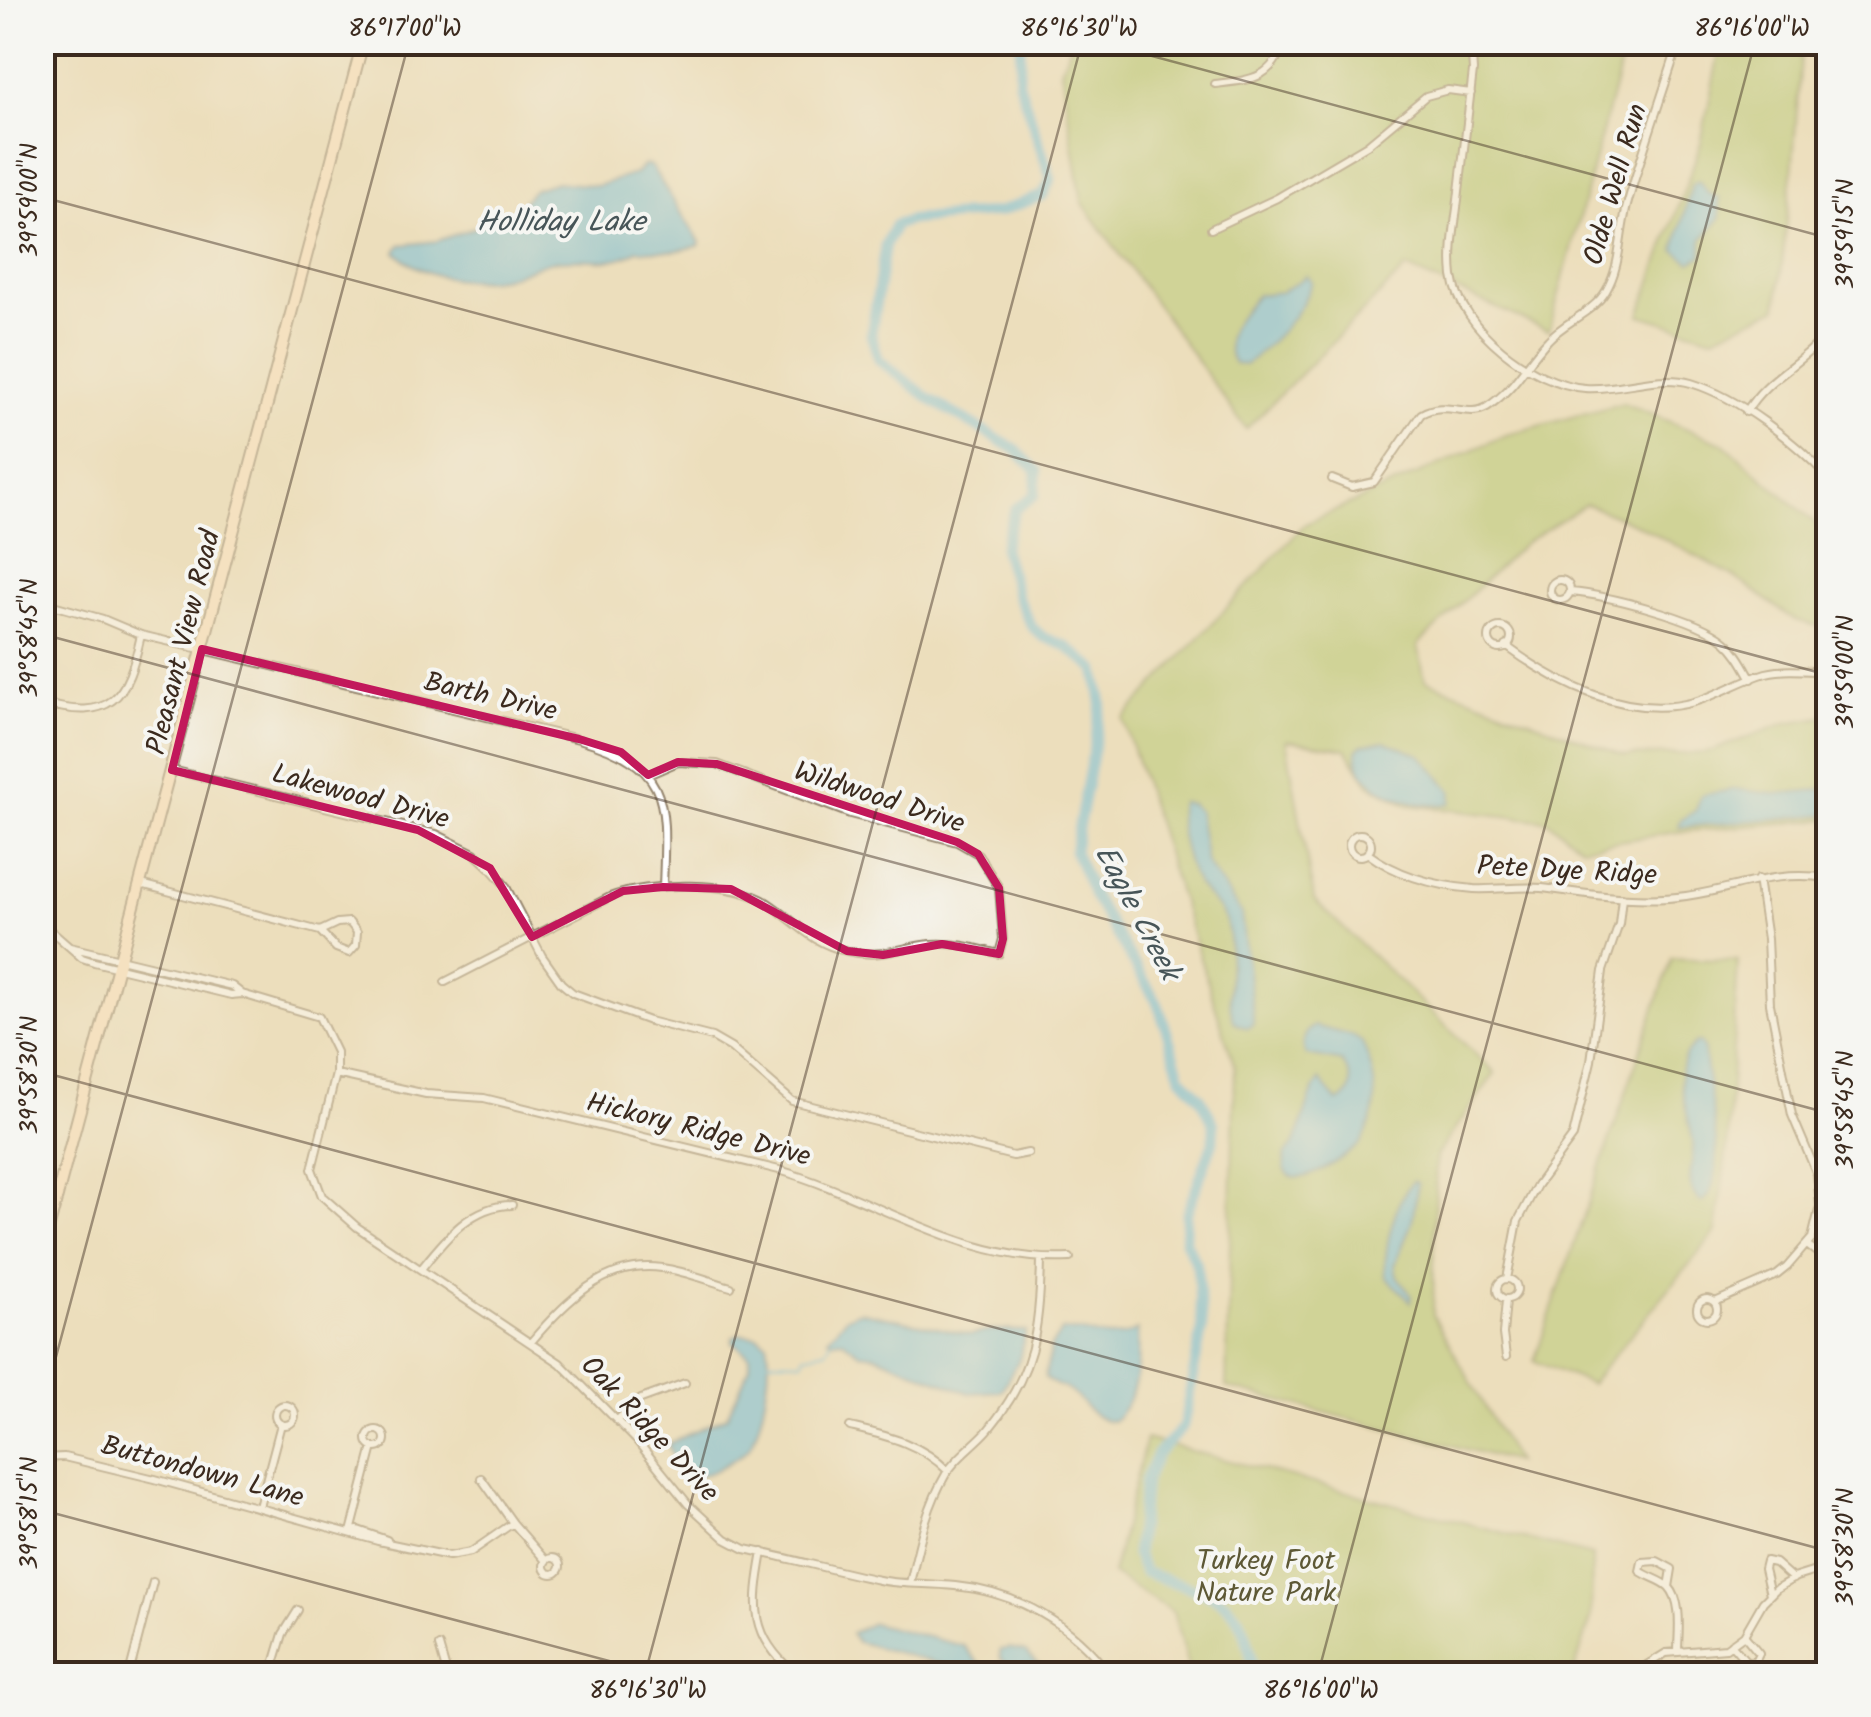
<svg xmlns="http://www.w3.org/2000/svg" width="1871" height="1717" viewBox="0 0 1871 1717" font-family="Kalam,sans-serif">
<rect width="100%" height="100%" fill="#f6f6f2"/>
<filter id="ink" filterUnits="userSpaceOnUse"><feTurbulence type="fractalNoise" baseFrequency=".01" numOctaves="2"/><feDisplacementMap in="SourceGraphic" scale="20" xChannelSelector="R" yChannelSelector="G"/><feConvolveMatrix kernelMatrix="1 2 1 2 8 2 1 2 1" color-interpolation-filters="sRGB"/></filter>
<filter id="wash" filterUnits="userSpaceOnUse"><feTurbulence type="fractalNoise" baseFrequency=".0048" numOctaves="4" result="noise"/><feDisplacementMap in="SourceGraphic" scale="40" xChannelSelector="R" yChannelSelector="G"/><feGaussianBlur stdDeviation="2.25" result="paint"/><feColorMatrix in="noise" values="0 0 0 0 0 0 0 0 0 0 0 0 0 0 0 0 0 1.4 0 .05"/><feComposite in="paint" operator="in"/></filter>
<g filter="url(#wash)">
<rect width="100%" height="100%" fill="#ecdebc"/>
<path fill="#adc56a" stroke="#747844" stroke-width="2.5" d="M1071 43H1626L1549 331 1406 268 1246 429 1082 202 1061 70Z
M1721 43H1802L1792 175 1777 308 1712 337 1640 315 1701 143Z
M1623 403 1723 443 1828 534V629L1795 620 1733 576 1636 524 1586 504 1523 544 1418 645 1425 680 1625 756 1706 753 1786 723 1828 716V819L1677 832 1581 847 1548 821 1408 805 1369 784 1346 749 1286 740 1314 900 1495 1073 1436 1156 1433 1315 1516 1462 1226 1387 1235 1067 1123 719 1305 524 1506 435Z
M1672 958 1738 961 1728 1138 1716 1232 1590 1384 1534 1361Z
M1146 1439 1592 1556 1591 1619 1573 1674H1190L1173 1612 1112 1574Z"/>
<path fill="#62b9df" stroke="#4e727e" stroke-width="2.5" d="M644 165 651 166 700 242 699 246 675 251 637 250C615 267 586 257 561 260 544 261 532 269 516 274 478 286 425 281 396 252L400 245 437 241 479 226 515 210 534 189 556 182 596 186 635 174Z
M1699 181 1709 194 1719 198 1720 218 1702 240V256L1691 262 1675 250 1692 184Z
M1307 276 1312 282C1300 317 1272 342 1245 365L1234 364C1217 334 1240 318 1256 295L1281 292Z
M1384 741 1421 755 1452 791 1451 803C1420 812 1354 789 1357 750L1362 745Z
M1737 789 1774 794 1828 789V814L1679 827 1680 821 1696 810 1701 795Z
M1181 802 1191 804 1198 811 1206 863 1241 913 1253 1014V1024L1247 1028 1235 1023C1223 996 1235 953 1226 922 1221 907 1206 897 1197 884 1188 870 1173 816 1181 802Z
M1315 1026 1352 1036 1362 1042C1373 1068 1381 1098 1370 1124 1367 1131 1364 1140 1359 1145 1347 1155 1298 1192 1286 1171 1284 1168 1284 1159 1285 1156 1287 1150 1291 1150 1294 1144 1305 1124 1305 1100 1320 1080L1338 1102C1356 1093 1353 1076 1342 1062L1306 1055C1301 1044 1304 1031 1315 1026Z
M1696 1043H1700L1704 1050C1705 1084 1734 1182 1701 1202 1681 1186 1695 1163 1693 1142 1690 1113 1666 1065 1696 1043Z
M1414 1181 1418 1184 1412 1222 1395 1265 1397 1276 1412 1296 1411 1302 1386 1277C1383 1251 1395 1197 1414 1181Z
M859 1311 971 1335 994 1330 1026 1331 1019 1360 1001 1391 969 1393 876 1355 860 1353 843 1340 834 1341 828 1338 846 1317Z
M1137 1330C1139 1365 1139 1396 1113 1421 1090 1421 1084 1399 1066 1389 1057 1384 1052 1385 1045 1377L1051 1346 1062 1331C1093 1329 1106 1346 1137 1330Z
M739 1334 758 1336 767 1342C773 1367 763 1420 751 1444 747 1453 735 1458 726 1464 697 1483 678 1479 668 1444L727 1416 750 1366V1356L733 1342V1337Z
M872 1623 964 1646 979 1664 978 1668 965 1671 857 1642 851 1633Z
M1010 1648 1026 1652 1047 1674H1020L1000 1658V1650Z"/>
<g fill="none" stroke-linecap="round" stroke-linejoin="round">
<path stroke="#62b9df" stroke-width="2.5" d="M768 1360 803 1361 804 1355 826 1350 831 1341"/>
<path stroke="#62b9df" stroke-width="11" d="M1021 42 1019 83 1051 179 1043 195 999 212 911 220 895 225 885 245 871 335 879 360 931 400 1016 450 1037 471 1035 495 1015 509 1003 548 1018 599 1032 627 1043 637 1066 646 1096 670 1102 703 1074 851 1095 899 1158 1004 1181 1076 1201 1098 1214 1124 1213 1142 1186 1215 1185 1241 1197 1266 1202 1329 1183 1427 1157 1454 1145 1481 1136 1554 1144 1572C1213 1599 1245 1588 1253 1674"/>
</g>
</g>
<g filter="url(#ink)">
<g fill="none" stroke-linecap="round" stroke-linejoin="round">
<g stroke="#94846d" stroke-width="10">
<path id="street" d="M1471 42 1473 71C1468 114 1463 157 1458 200 1455 225 1450 251 1453 276 1460 329 1533 384 1585 388 1619 391 1657 373 1691 383 1740 398 1794 441 1828 477
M1215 84C1250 80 1272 80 1284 42
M1211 229 1277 198 1367 145 1426 96 1448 90 1471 93
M1746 412C1766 377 1804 363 1828 332
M1332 479 1352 487 1374 482 1421 414C1447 399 1467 419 1487 407 1517 387 1525 364 1548 340 1565 321 1593 313 1606 291 1622 264 1619 232 1628 202 1643 149 1662 96 1679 42
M1550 590a10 10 0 1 1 20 0a10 10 0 1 1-20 0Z
M1570 592C1606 595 1698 618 1725 641 1737 651 1744 665 1752 679
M42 602 103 619 141 635 579 739C672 766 666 802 663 887
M1489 638a11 11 0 1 1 22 0a11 11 0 1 1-22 0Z
M1506 646C1557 684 1629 720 1694 702 1719 695 1742 680 1766 673 1786 668 1808 671 1828 672
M42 703C112 722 127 699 141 635
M42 743 52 706
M172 770 436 834 474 853 490 868 505 885 542 956 561 983 573 993 649 1021 712 1037 731 1048 792 1101 1013 1156 1028 1153
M1349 845a11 11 0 1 1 22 0a11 11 0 1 1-22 0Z
M1367 853C1398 876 1435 886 1474 889 1497 890 1520 886 1542 888 1590 894 1638 903 1686 896 1740 888 1772 870 1828 878
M141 884 320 931 336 948 349 953 356 945 357 932 349 922 337 923 320 931
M42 923 82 958 94 962 231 995 242 994 319 1017 336 1052V1074L312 1169 322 1196 357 1227 560 1363 637 1441 688 1504 726 1539 745 1549C790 1558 834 1571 879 1580 904 1585 930 1583 955 1586 1016 1592 1073 1624 1109 1674
M70 947 232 986 241 993
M445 982 610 897C647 882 734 880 768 903 797 922 810 943 847 951 879 958 892 950 923 945 949 941 973 947 999 954L1003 939 999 888 978 854 957 842 850 814 717 764 678 762 648 775
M336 1074 426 1094 484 1098 779 1170C876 1198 966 1264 1070 1258
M1807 1245 1828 1261
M421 1269C445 1239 471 1205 512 1205
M1497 1289a10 10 0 1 1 20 0a10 10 0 1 1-20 0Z
M1507 1279 1518 1221 1537 1185 1573 1136 1591 1061 1603 971 1619 924 1622 897
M1697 1309a10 10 0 1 1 20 0a10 10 0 1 1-20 0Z
M1715 1302 1777 1275 1787 1267 1812 1238 1820 1206 1817 1174 1792 1115 1770 1004 1767 939 1758 879
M531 1342C564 1303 605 1260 662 1268 685 1271 709 1281 731 1287
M1506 1357 1503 1334 1506 1300
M275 1415a10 10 0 1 1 20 0a10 10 0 1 1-20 0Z
M617 1420 641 1399 685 1383
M850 1427C887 1436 920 1443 948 1471
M367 1439a9 9 0 1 1 18 0a9 9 0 1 1-18 0Z
M42 1458 64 1457 155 1479 378 1541 449 1556 471 1552 513 1523
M481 1478 513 1523 546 1561
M259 1507 281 1424
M352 1531 358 1530 387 1540
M351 1532 373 1447
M763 1552C753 1608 750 1634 795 1674
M544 1566a8 8 0 1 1 16 0a8 8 0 1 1-16 0Z
M910 1583C919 1545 926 1508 946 1474 956 1457 975 1445 988 1430 1034 1375 1040 1329 1041 1259
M1669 1587 1672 1569 1657 1561 1642 1562 1640 1571C1648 1577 1662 1580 1669 1587 1683 1602 1678 1633 1678 1652
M1770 1594 1764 1569 1766 1561 1775 1563 1793 1579
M1731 1644 1746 1661H1755L1759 1653 1744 1635
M439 1646 447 1674
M129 1674 153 1582
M271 1674 283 1634 298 1610
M539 1674H548
M1632 1674 1666 1653 1726 1648 1744 1635 1763 1602 1777 1588 1796 1577 1828 1567"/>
</g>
<g stroke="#94846d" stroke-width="14">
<path id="secondary" d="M42 1253 363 42"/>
</g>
<use href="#street" stroke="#fff" stroke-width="6"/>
<use href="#secondary" stroke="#fee4c5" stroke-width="10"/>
</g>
</g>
<path d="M0 0H1871V1717H0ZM202 649 579 739 621 752 648 775 678 762 717 764 957 842 978 854 999 888 1003 939 999 954 942 944 883 955 847 951 731 889 663 887 623 891 532 937 490 868 418 830 172 770Z" fill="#ecdebc" fill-opacity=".55" fill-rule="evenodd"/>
<path fill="none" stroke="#c2185b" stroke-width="8" stroke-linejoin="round" d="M202 649 579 739 621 752 648 775 678 762 717 764 957 842 978 854 999 888 1003 939 999 954 942 944 883 955 847 951 731 889 663 887 623 891 532 937 490 868 418 830 172 770Z"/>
<path fill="none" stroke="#3b2a1e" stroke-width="2.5" stroke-opacity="0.45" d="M1100 42 1828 238M42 197 1828 675M42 634 1828 1113M42 1072 1828 1551M42 1409 409 42M42 1510 658 1674M645 1674 1082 42M1318 1674 1755 42"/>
<g text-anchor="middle" stroke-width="8" stroke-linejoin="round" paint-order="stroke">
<g font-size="28" fill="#3b2a1e" stroke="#f6f6f2">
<text transform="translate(1614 184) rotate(-74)" y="10">Olde Well Run</text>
<text transform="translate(182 642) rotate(-76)" y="10">Pleasant View Road</text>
<text transform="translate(491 695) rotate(13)" y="10">Barth Drive</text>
<text transform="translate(361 795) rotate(15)" y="10">Lakewood Drive</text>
<text transform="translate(880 796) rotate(18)" y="10">Wildwood Drive</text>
<text transform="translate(1567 869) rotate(3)" y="10">Pete Dye Ridge</text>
<text transform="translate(699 1128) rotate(14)" y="10">Hickory Ridge Drive</text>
<text transform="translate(651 1428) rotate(47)" y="10">Oak Ridge Drive</text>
<text transform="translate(203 1470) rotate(15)" y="10">Buttondown Lane</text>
</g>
<g font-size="28" fill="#5d5835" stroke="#f6f6f2">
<text x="1266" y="1569">Turkey Foot<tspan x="1266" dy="32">Nature Park</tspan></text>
</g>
<g font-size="30" font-style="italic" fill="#475558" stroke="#f6f6f2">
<text x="561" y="231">Holliday Lake</text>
<text transform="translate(1138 912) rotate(62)" y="10">Eagle Creek</text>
</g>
</g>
<rect width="1871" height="1717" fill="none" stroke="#f6f6f2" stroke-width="110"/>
<rect x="55" y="55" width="1761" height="1607" fill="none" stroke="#3b2a1e" stroke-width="4"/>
<g font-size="25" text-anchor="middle" fill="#3b2a1e">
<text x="405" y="36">86°17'00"W</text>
<text x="1079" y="36">86°16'30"W</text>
<text x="1752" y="36">86°16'00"W</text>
<text transform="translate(28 200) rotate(-90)" y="9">39°59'00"N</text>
<text transform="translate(1844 234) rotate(-90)" y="9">39°59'15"N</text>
<text transform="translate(28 638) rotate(-90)" y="9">39°58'45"N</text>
<text transform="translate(1844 672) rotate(-90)" y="9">39°59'00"N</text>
<text transform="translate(28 1075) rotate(-90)" y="9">39°58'30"N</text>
<text transform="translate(1844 1110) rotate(-90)" y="9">39°58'45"N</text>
<text transform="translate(28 1513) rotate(-90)" y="9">39°58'15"N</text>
<text transform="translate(1844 1547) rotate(-90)" y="9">39°58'30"N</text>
<text x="648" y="1698">86°16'30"W</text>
<text x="1321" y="1698">86°16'00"W</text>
</g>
</svg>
